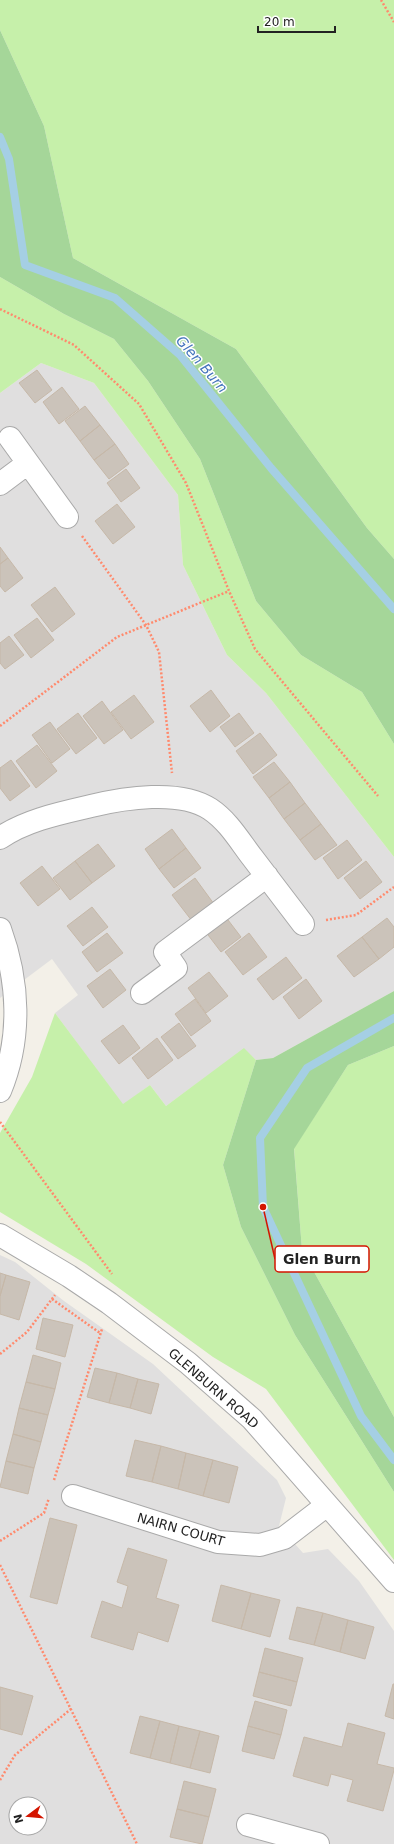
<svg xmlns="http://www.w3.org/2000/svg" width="394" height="1844" viewBox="0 0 394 1844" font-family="'DejaVu Sans',sans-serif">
<rect width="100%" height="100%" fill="#f3f0e8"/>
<path fill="#e0dfdf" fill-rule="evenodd" d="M41 363 94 383 178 495 183 565 227 655 266 693 394 857V991L273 1058 256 1060 244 1049 166 1106 150 1085 123 1105 55 1013 78 995 52 959 0 998V393Z
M0 1255 15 1262 64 1301 153 1364 245 1450 277 1480 286 1498 279 1526 303 1553 328 1549 359 1581 394 1631V1844H0ZM16 1804H40V1828H16Z"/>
<path fill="#c6f0aa" d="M0 0H394V559L367 528 236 349 73 258 44 126 0 30Z
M0 277 64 314 114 339 148 381 200 459 256 601 301 655 362 692 394 744V857L266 693 227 655 183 565 178 495 94 383 41 363 0 393Z
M55 1013 123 1104 150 1085 166 1106 244 1048 256 1060 223 1165 241 1227 295 1335 394 1492V1560L266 1389 213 1357 86 1264 0 1212V1133L32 1077Z
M394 1046V1417L302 1250 294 1148 348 1065Z"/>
<path fill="#a5d699" d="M0 30 44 126 73 258 236 349 367 528 394 559V744L362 692 301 655 256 601 200 459 148 381 114 339 64 314 0 277Z
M394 991V1046L348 1065 294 1149 302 1250 394 1417V1492L295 1335 241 1227 223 1165 256 1060 273 1058Z"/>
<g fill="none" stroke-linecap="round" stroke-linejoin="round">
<path stroke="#a5cfe4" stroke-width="8" d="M0 137 9 159 25 265 115 298 180 355 271 468 394 609
M394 1018 307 1068 260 1138 263 1207 361 1416 394 1460"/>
</g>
<path fill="#cbc3ba" stroke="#c6b8a8" d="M37 370 52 390 35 403 19 383Z
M62 387 79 409 59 424 43 402Z
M85 406 100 425 80 441 65 421Z
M100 425 115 444 94 460 80 441Z
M115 444 129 464 109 479 94 460Z
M126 469 140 488 121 502 107 483Z
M117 504 135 527 113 544 95 521Z
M0 547 8 558 0 564Z
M8 558 23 578 5 592 0 586V564Z
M55 587 75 614 52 632 31 605Z
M37 618 54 640 31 658 14 635Z
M9 636 24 655 5 669 0 663V643Z
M211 690 230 716 210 732 190 706Z
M134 695 154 722 131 739 111 712Z
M102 701 123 730 104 744 83 716Z
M78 713 97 738 76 754 57 729Z
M239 713 254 733 235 747 220 727Z
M50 722 70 749 52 763 32 735Z
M260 733 277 755 253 774 236 751Z
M37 745 57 771 36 788 16 761Z
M11 760 30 786 10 801 0 788V768Z
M274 762 290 782 269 798 253 777Z
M290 782 305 803 284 819 269 798Z
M305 803 321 824 300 840 284 819Z
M321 824 337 845 315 860 300 840Z
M172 829 186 848 159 869 145 849Z
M347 840 362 860 338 879 323 858Z
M98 844 115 866 92 883 75 861Z
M186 848 201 868 174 888 159 869Z
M75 861 92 883 70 900 53 878Z
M366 861 382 882 360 899 344 878Z
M42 866 60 889 38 906 20 883Z
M195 878 214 904 192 921 172 895Z
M92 907 108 927 83 946 67 926Z
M225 916 241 937 221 952 205 931Z
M387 918 394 927V947L379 959 362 937Z
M107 933 123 953 97 972 82 952Z
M249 933 267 957 243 975 225 952Z
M362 937 379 959 354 977 337 956Z
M286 957 302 978 273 1000 257 979Z
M110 969 126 990 103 1008 87 986Z
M209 972 228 996 206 1013 188 988Z
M306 979 322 1001 299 1019 283 997Z
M195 999 211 1021 191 1036 175 1014Z
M179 1023 196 1046 178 1059 161 1037Z
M123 1025 140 1048 119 1064 101 1041Z
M157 1038 173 1060 148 1079 132 1058Z
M0 1273 6 1275 0 1296Z
M6 1275 30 1282 19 1320 0 1314V1296Z
M43 1318 73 1325 65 1357 36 1349Z
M33 1355 61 1363 55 1389 26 1382Z
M95 1368 117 1373 109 1403 87 1397Z
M117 1373 138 1379 130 1408 109 1403Z
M138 1379 159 1384 151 1414 130 1408Z
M26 1382 55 1389 48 1415 19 1408Z
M19 1408 48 1415 41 1442 13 1434Z
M13 1434 41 1442 34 1468 6 1461Z
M135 1440 161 1446 152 1482 126 1476Z
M161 1446 186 1453 178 1489 152 1482Z
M186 1453 213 1460 203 1496 178 1489Z
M213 1460 238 1467 229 1503 203 1496Z
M6 1461 34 1468 28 1494 0 1487Z
M50 1518 77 1525 57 1604 30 1597Z
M128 1548 167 1560 156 1598 179 1605 168 1642 138 1632 133 1650 91 1637 102 1601 122 1608 128 1586 117 1582Z
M221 1585 251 1593 241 1629 212 1621Z
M251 1593 280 1600 270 1637 241 1629Z
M297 1607 323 1613 314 1645 289 1639Z
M323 1613 348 1620 340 1652 314 1645Z
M348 1620 374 1627 365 1659 340 1652Z
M265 1648 303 1658 297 1682 259 1672Z
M259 1672 297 1682 291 1706 253 1696Z
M393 1684H394V1719L385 1716Z
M0 1687 33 1696 22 1735 0 1729Z
M255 1701 287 1710 281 1735 248 1726Z
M140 1716 160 1721 150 1758 130 1753Z
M160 1721 179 1726 170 1763 150 1758Z
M348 1723 385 1733 377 1764 394 1768V1770L383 1811 347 1801 353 1780 331 1774 328 1786 293 1776 304 1737 342 1747Z
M179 1726 200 1731 190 1768 170 1763Z
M248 1726 281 1735 274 1759 242 1751Z
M200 1731 219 1736 210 1773 190 1768Z
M184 1781 216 1789 209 1817 177 1809Z
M177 1809 209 1817 202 1844 170 1837Z"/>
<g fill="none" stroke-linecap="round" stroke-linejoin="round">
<g stroke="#a9a9a9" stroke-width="24">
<path id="minor" d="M10 438 67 517
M0 484 28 463
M0 838C26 820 61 813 91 806 124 798 180 789 210 809 228 821 239 840 252 857 269 879 286 902 303 924
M0 929C19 981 22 1038 0 1091
M142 993 176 968 165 952 267 876
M0 1235 69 1276 109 1303 188 1363 252 1419 394 1581
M73 1496 218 1542 260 1545 284 1538 327 1505
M248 1825 318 1844"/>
</g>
<path stroke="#ff8a6d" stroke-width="2.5" stroke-dasharray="2 2" stroke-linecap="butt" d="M381 0 394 22
M0 309 74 345 139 404 186 483 229 591 255 649 378 796
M82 536 146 625 159 652 172 773
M0 726 117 637 229 591
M326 920 356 915 394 887
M0 1122 112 1274
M52 1299 100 1333
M0 1354 27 1332 55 1295
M54 1480 102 1329
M0 1541 44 1513 49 1498
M0 1565 137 1844
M0 1780 15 1755 71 1709"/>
<use href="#minor" stroke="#fff" stroke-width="22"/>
</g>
<g text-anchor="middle" stroke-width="3" stroke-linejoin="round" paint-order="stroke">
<g font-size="13" fill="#222" stroke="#fff">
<text transform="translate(214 1388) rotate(41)" y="5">GLENBURN ROAD</text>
<text transform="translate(181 1529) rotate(16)" y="5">NAIRN COURT</text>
</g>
<g font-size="14" font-style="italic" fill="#4374bc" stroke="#fff">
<text transform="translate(202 364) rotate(49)" y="5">Glen Burn</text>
</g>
</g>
<path fill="none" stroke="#d41500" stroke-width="1.5" d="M263 1207L275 1259"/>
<circle fill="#d41500" stroke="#fff" stroke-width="1.5" cx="263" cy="1207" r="4"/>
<rect fill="#fff" stroke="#d41500" stroke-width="1.5" x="275" y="1246" width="94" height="26" rx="4"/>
<g font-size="14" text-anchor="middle" font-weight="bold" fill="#222">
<text x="322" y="1264">Glen Burn</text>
</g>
<g transform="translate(28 1816) rotate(254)"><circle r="19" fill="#ffffff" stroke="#a7a7a7"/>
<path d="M0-3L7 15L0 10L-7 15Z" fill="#d41500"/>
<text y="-6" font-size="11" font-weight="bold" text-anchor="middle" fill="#222222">N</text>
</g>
<path d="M258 26v6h77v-6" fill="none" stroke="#222222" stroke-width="2"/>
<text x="264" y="26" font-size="12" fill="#222222" stroke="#ffffff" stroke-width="3" paint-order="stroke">20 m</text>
</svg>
